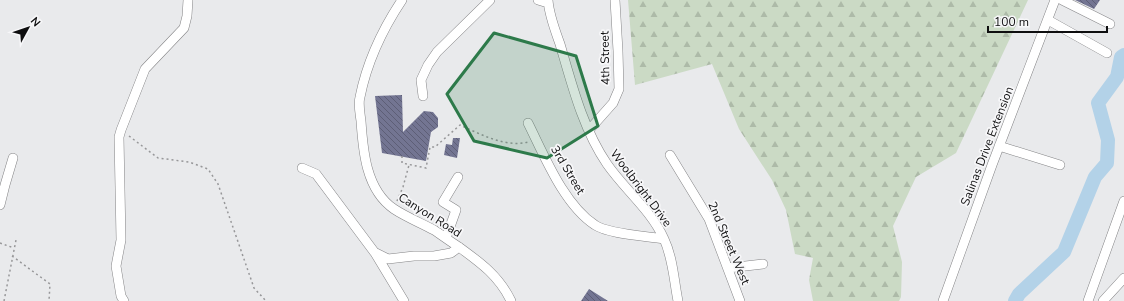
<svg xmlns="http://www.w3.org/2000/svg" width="1124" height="301" viewBox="0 0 1124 301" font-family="'Nunito Sans',sans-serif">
<defs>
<pattern id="forest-firs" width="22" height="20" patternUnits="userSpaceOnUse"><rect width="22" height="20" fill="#cbdac5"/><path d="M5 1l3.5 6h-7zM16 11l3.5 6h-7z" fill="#adbaa8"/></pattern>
<pattern id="building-back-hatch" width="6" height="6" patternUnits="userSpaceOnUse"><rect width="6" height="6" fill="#737592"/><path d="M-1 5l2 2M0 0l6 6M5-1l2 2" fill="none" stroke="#5d5e76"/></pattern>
</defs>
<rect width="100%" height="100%" fill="#e9eaec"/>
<path fill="url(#forest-firs)" d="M628 0H1028L956 153 916 177 893 226 902 262 901 297 899 301H813L809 280 813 258 795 254 786 210 772 180 739 129 712 64 635 85Z"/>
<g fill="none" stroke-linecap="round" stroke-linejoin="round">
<path stroke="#b3d2e8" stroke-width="14" d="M1015 301 1019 294 1064 252 1095 177 1107 163 1108 140 1098 103 1117 77 1121 57 1124 55"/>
</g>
<path fill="url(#building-back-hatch)" d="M1075 0H1100L1094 9Z
M402 95 403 132 424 111 433 112 438 118V127L431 132 426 161 382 153 375 96Z
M453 138H460L457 158 444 155 446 144 452 145Z
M589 289 608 301H581Z"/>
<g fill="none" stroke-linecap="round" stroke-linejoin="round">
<g stroke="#848486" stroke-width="10">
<path id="minor" d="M402 0C382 30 367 62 360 97 358 104 360 113 361 121 363 151 366 190 394 209 406 217 421 223 434 230 443 236 451 242 459 247 481 263 499 276 511 301
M538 0 548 3
M548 0C549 15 555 30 560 44 572 85 583 129 607 164 625 190 651 210 664 239 673 258 674 281 678 301
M1062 0 1110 24
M1048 20 1107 53
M423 96 421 80 428 65 437 52 490 0
M528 123C544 155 564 205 595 225 608 234 647 236 664 239
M589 130 613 103 619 89 618 51 615 0
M999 146 1060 165
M670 155 709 219 740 301
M302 168 316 174 325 186 375 253 404 301
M0 205 5 185 13 158
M446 238 456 210 443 202 458 177
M376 253 388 259 414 256H434L451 253 459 247
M728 268 763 264
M124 301 121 296 116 266 121 240 119 137 121 130 145 69 184 28 187 16 188 0
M943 301 992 165 1055 0
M1088 301 1124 201
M1103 301 1124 278"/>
</g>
<path stroke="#979799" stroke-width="1.5" stroke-dasharray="2 3" stroke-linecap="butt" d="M129 136 158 158 189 162 208 169 218 184 254 288 266 301
M402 156V163L426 168 430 147H435L460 125C480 134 506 148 528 142
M397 201 403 187 409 165
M0 243 14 248
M12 256 50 284 49 301
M4 301 16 240"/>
<use href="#minor" stroke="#fff" stroke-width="9"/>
</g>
<path fill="#2d7a4a" fill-opacity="0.2" stroke="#2d7a4a" stroke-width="3" stroke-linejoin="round" d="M494 33 576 56 598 126 547 158 474 141 447 94Z"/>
<g text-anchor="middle" stroke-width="3.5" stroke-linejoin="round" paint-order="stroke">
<g font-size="12" fill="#0e0e0f" stroke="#f7f7f9">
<text transform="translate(605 58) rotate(-91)" y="4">4th Street</text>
<text transform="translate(987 146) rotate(-69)" y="4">Salinas Drive Extension</text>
<text transform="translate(568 170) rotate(59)" y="4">3rd Street</text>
<text transform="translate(641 188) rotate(53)" y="4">Woolbright Drive</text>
<text transform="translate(430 215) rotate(32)" y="4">Canyon Road</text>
<text transform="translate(729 243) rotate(67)" y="4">2nd Street West</text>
</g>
</g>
<g transform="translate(28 28) rotate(50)" stroke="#f7f7f9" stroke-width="3" paint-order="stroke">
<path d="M0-3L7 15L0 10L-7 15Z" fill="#0e0e0f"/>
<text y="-6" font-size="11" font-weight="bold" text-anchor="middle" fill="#0e0e0f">N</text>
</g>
<path d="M988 26v6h119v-6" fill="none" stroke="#0e0e0f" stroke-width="2"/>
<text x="994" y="26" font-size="12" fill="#0e0e0f" stroke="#f7f7f9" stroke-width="3" paint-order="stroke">100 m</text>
</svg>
